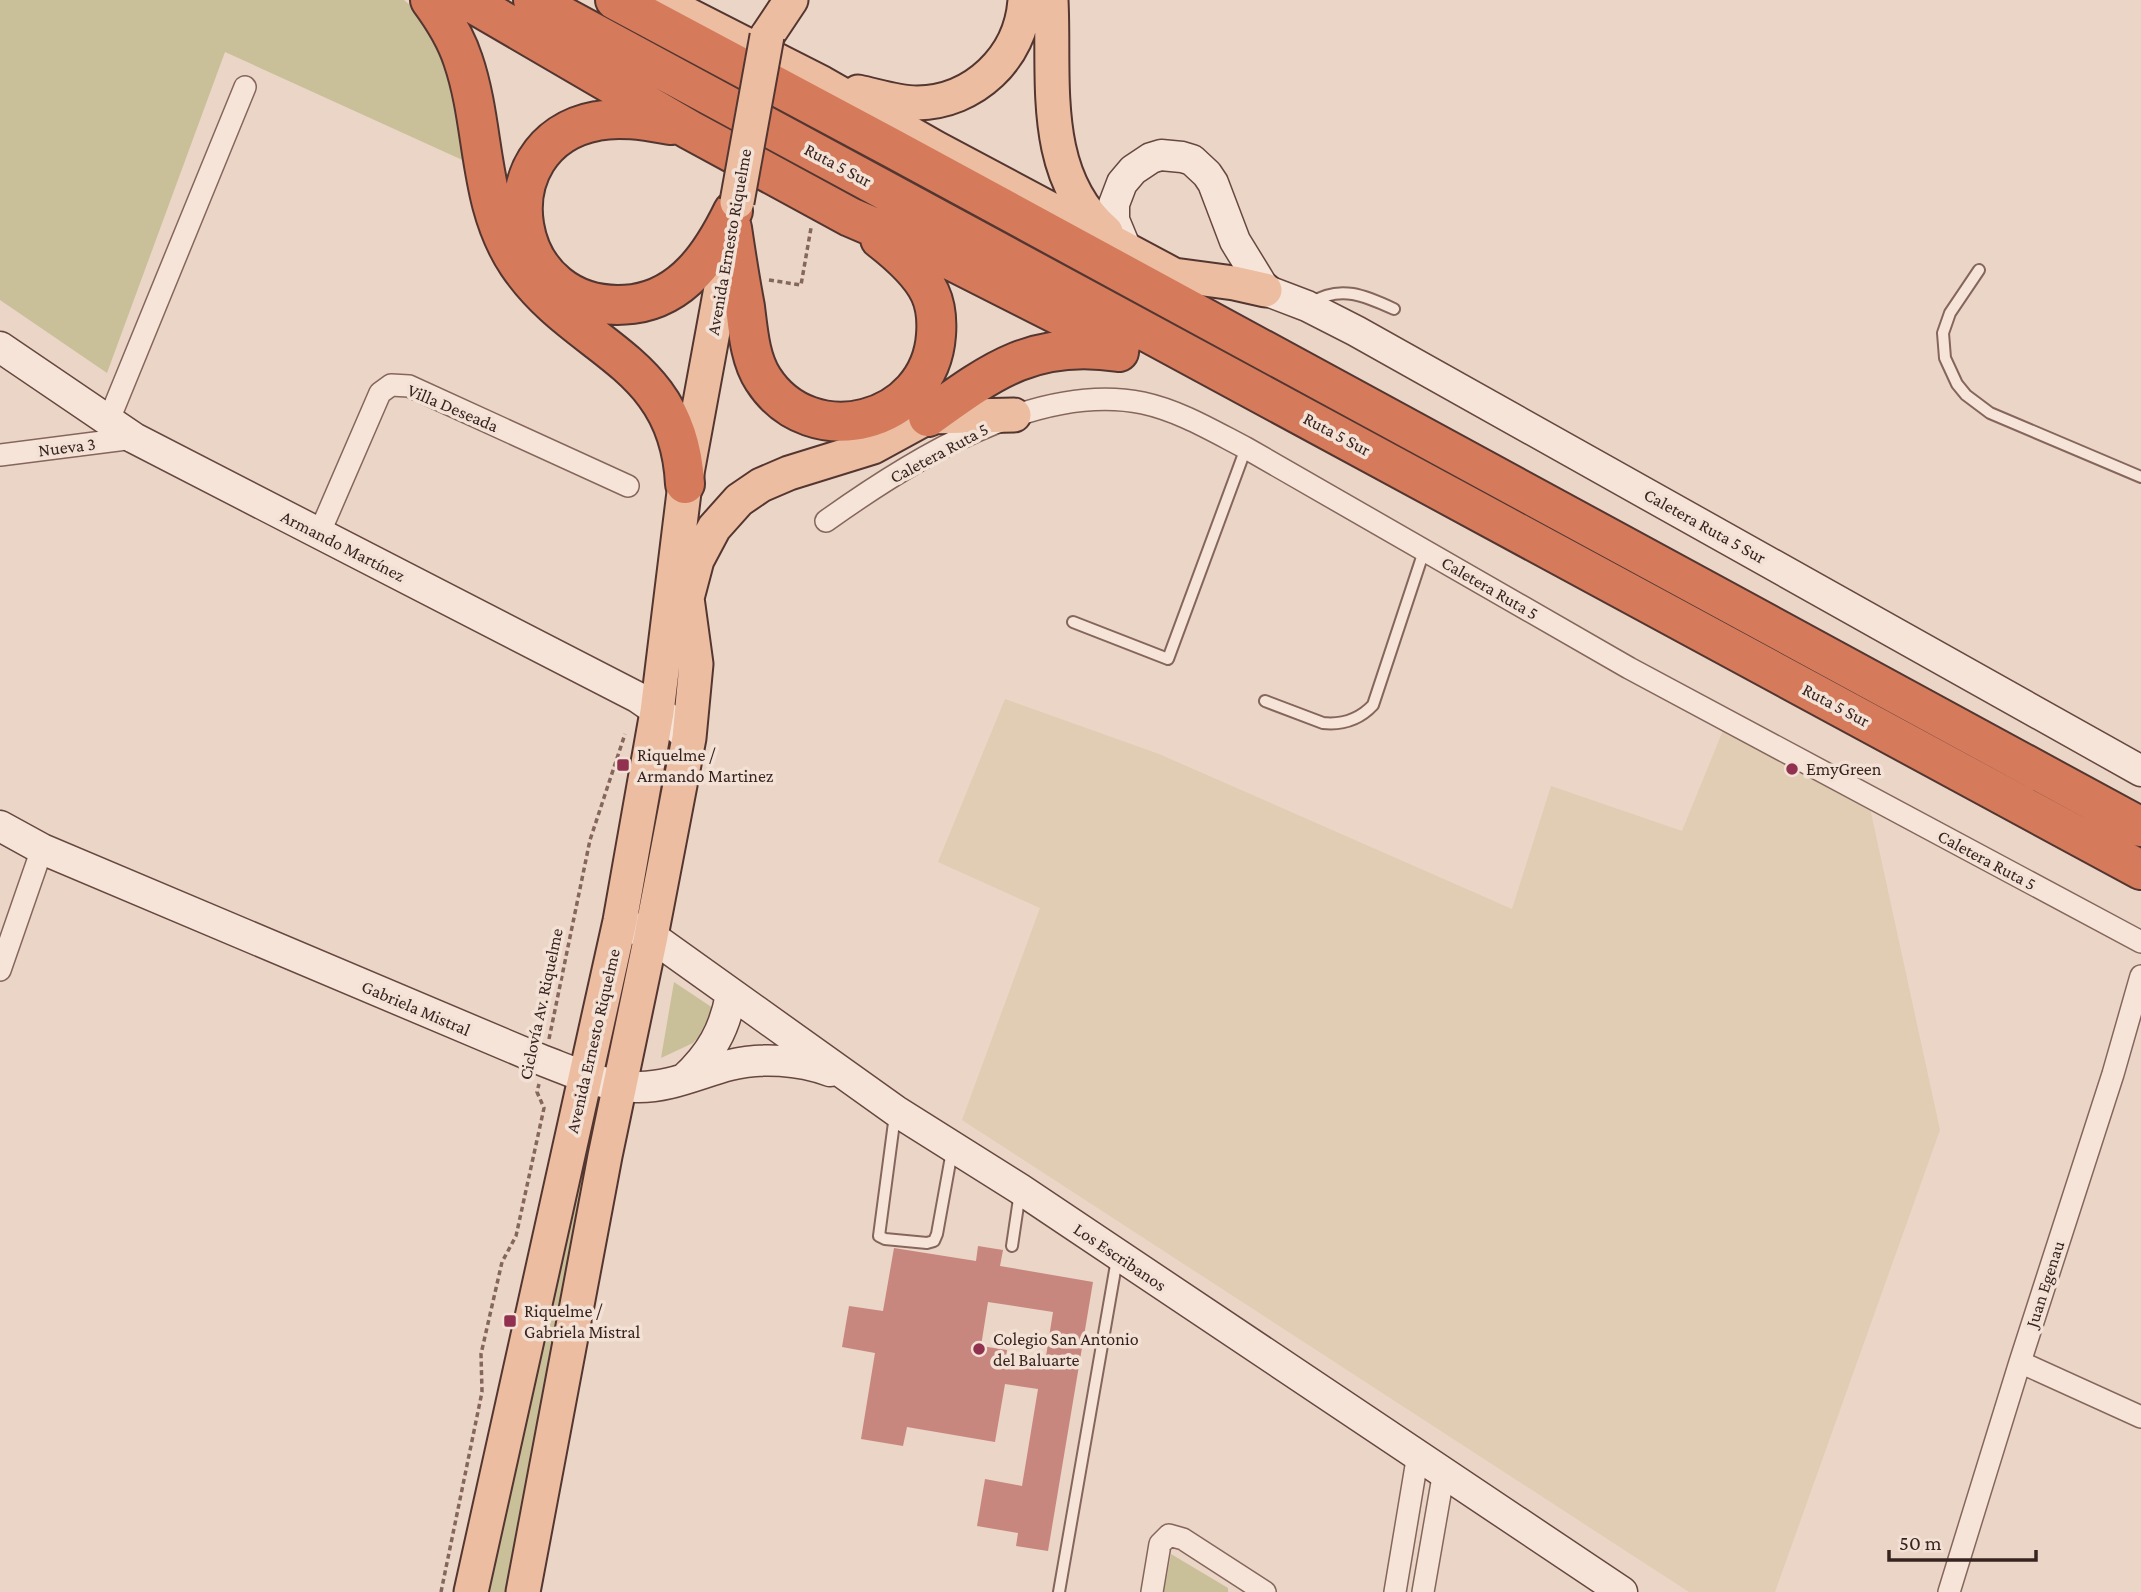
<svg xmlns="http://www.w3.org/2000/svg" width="2141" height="1592" viewBox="0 0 2141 1592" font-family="'Crimson Pro',serif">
<rect width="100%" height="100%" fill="#ebd5c6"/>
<path fill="#e1ccb4" d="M1005 699 1159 754 1512 909 1551 786 1682 831 1724 728 1870 808 1940 1130 1775 1592H1689L962 1120 1040 908 938 862Z"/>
<path fill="#c9c09a" d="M0 0H404L418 12 451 75 469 163 225 52 107 373 0 300Z
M674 982 713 1008 699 1036 693 1043 661 1058Z
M594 1089 606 1092 514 1592H487Z
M1171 1554 1228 1588V1592H1164Z"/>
<path fill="#c7867e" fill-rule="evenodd" d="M978 1246 1003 1250 1000 1266 1093 1282 1048 1551 1016 1546 1018 1533 977 1526 985 1479 1022 1486 1038 1389 1005 1384 995 1442 907 1427 903 1446 861 1439 875 1353 842 1347 849 1306 883 1311 894 1248 976 1261ZM988 1302 1053 1312 1044 1369 1005 1363 1007 1350 981 1346Z"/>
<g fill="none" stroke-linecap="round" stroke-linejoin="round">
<g stroke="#85665d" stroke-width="14">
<path id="lane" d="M1979 270 1950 313 1943 333 1945 358 1957 384 1966 395 1990 413 2141 477
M1311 303C1340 284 1366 296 1394 309
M1073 622 1168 659 1246 448
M1265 701 1323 723C1343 725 1359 720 1373 705L1424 551
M895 1115 879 1236 885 1239 927 1243 934 1241 937 1234 952 1151
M1012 1246 1020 1192
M1059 1592 1117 1259"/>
</g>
<g stroke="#85665d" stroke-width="24">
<path id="street" d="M108 422 245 87
M0 455 134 438
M826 521C910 461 1036 381 1143 403 1180 411 1213 431 1246 448L1629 668 2141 942
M319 534 380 393 391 385 409 386 628 486
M0 970 42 849
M2020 1362 2141 1417
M1152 1592 1160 1544 1169 1535 1183 1539 1265 1592
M1395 1592 1418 1454
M1423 1592 1444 1471
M1949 1592 2020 1362 2113 1074 2141 976"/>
</g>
<g stroke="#674840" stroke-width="33">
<path id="secondary" d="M1126 249 1114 220V204L1122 183 1133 170 1151 158 1161 155 1182 157 1192 160 1207 174 1213 183 1235 241 1265 290 1307 306 1356 331 2141 771
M0 347 134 438 637 697 666 717 689 738
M0 826 42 849 544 1061C573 1072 605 1087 636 1087 669 1088 699 1073 730 1065 762 1057 799 1060 830 1071
M632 927 651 936 896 1111 1020 1189 1622 1592
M684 1079C710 1055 725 1030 731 994"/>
</g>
<g stroke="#543631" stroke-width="37">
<path id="primary" d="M659 0 822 83 936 148 1174 275 1234 283 1265 290
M1051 0C1055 79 1039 174 1106 232
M767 36 791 0
M858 92C877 96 897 103 917 103 974 102 1021 58 1025 0
M687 598 697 560 714 528 739 500 761 485 789 473 873 447 928 417 1014 415
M471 1592 620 921 657 712 685 484 730 239
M523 1592 605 1156 651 936 689 738 696 664 687 598 688 581"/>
</g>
<g stroke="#543631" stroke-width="42">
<path id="highway" d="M430 0C444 19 456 38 463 60 486 127 477 203 518 264 577 351 679 358 685 484
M467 0 690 130 850 217 948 259 1120 346
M533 0 2141 870
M615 0 892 148 2141 827
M671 125C647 121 621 116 597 121 482 142 506 319 633 304 684 297 712 254 733 211
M732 228C736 255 740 281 745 307 748 331 750 359 763 379 811 454 930 424 936 335 937 322 936 306 930 293 920 272 898 253 880 239
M928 417C993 370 1035 339 1119 352"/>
</g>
<path stroke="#85665d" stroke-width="3.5" stroke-dasharray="5 3.5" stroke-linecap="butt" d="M769 280 801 285 811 228
M549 1039 590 840 625 734
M441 1592 482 1392 481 1354 502 1262 516 1236 544 1108 537 1092 539 1084"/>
<use href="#lane" stroke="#f7e4d8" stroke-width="10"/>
<use href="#street" stroke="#f7e4d8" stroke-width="21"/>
<use href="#secondary" stroke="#f7e4d8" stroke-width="30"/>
<use href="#primary" stroke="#ecbda0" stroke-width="33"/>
<use href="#highway" stroke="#d57b5c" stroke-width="38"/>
<g stroke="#543631" stroke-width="37" stroke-linecap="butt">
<path id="primary-bridge" d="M737 202 767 36"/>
</g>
<use href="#primary-bridge" stroke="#ecbda0" stroke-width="33"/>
</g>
<g fill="#91314f" stroke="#f3e1d5" stroke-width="2.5">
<rect x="616" y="758" width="14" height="14" rx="3.5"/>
<circle cx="1792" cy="769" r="7"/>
<rect x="503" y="1314" width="14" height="14" rx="3.5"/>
<circle cx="979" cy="1349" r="7"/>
</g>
<g text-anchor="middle" stroke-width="7" stroke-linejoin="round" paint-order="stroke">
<g font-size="18" fill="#372420" stroke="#f3e1d5">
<text transform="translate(838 165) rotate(28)" y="6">Ruta 5 Sur</text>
<text transform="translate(729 242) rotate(-80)" y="6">Avenida Ernesto Riquelme</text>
<text transform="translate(453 408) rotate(23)" y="6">Villa Deseada</text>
<text transform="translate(1337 434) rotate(28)" y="6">Ruta 5 Sur</text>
<text transform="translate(67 447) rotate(-7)" y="6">Nueva 3</text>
<text transform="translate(939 453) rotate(-28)" y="6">Caletera Ruta 5</text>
<text transform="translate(1705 526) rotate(29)" y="6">Caletera Ruta 5 Sur</text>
<text transform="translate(343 546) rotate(27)" y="6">Armando Martínez</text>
<text transform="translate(1490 588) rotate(30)" y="6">Caletera Ruta 5</text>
<text transform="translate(1836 705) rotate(28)" y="6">Ruta 5 Sur</text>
<text transform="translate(1987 860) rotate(28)" y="6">Caletera Ruta 5</text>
<text transform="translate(541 1004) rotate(-78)" y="6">Ciclovía Av. Riquelme</text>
<text transform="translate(416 1008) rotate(23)" y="6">Gabriela Mistral</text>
<text transform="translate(593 1041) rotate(-77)" y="6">Avenida Ernesto Riquelme</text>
<text transform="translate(1120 1257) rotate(34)" y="6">Los Escribanos</text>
<text transform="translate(2045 1284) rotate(-72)" y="6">Juan Egenau</text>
</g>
<g font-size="18" fill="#372420" stroke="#f3e1d5" text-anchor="start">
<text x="637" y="761">Riquelme /<tspan x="637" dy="21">Armando Martinez</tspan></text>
<text x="1806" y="775">EmyGreen</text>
<text x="524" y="1317">Riquelme /<tspan x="524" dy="21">Gabriela Mistral</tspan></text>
<text x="993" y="1345">Colegio San Antonio<tspan x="993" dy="21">del Baluarte</tspan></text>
</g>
</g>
<path d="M1889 1550v10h147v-10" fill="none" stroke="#372420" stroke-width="3.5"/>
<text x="1899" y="1550" font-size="21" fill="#372420" stroke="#f3e1d5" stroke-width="5" paint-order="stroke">50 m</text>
</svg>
